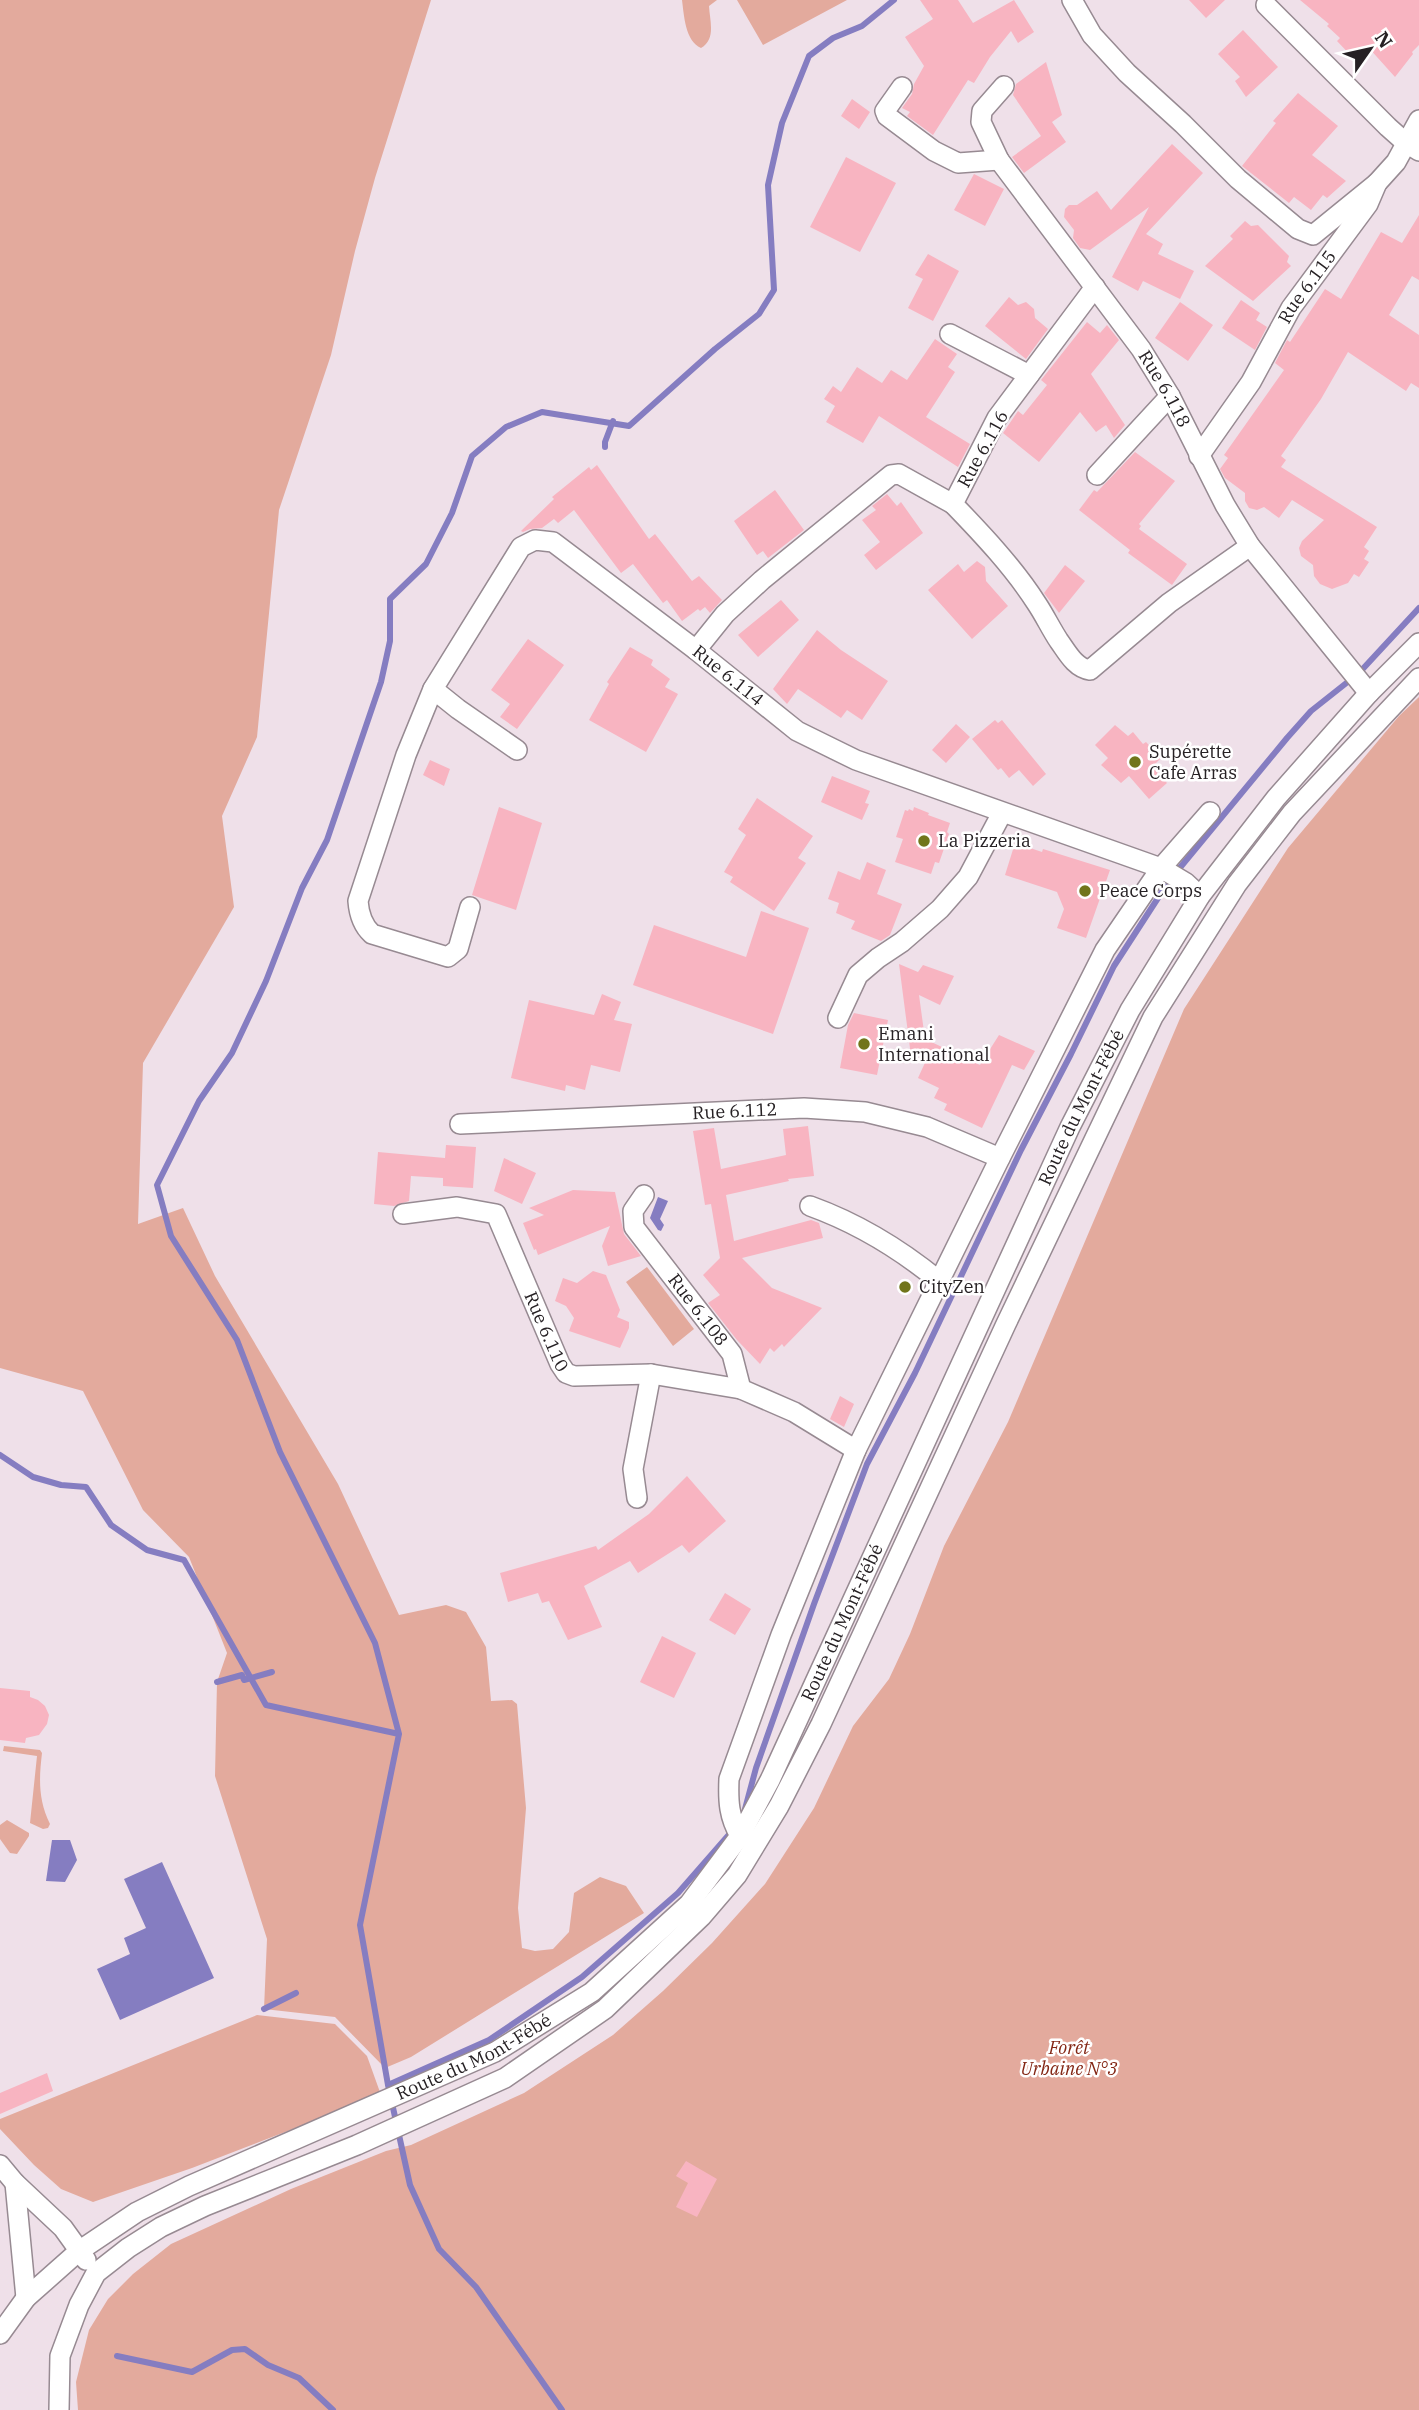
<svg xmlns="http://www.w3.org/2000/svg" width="1419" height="2410" viewBox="0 0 1419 2410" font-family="'IBM Plex Serif',serif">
<rect width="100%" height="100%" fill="#efe0e9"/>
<path fill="#e3aa9d" d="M0 0H431L375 178 355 251 331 355 279 510 257 737 222 816 234 907 143 1063 138 1224 183 1208 215 1276 338 1484 399 1615 446 1605 466 1612 486 1647 491 1701 512 1700 517 1704 526 1808 518 1908 522 1948 535 1951 553 1949 569 1932 574 1893 600 1877 626 1886 644 1913 411 2057 385 2068 335 2017 264 2009 267 1939 215 1776 217 1682 227 1653 189 1557 143 1510 83 1391 0 1368Z
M682 0H717L709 6C710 22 716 39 701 48 685 41 684 15 682 0Z
M737 0H847L763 45Z
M1419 697V2410H78L76 2382 89 2330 108 2299 133 2274 171 2244 291 2189 386 2151 411 2145 524 2093 613 2035 663 1991 712 1943 765 1884 814 1808 853 1726 889 1679 910 1634 944 1546 1008 1422 1184 1009 1288 848 1399 716Z
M647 1267 694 1329 673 1346 626 1282Z
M4 1746 40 1750 42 1753C39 1778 38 1800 50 1824L48 1828 43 1829 30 1823 37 1756 3 1751Z
M7 1820 29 1833V1836L17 1854 10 1853 0 1839V1825Z
M257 2015 335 2024 367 2056 381 2095 192 2168 93 2202 61 2189 34 2165 0 2129V2119Z"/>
<path fill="#857dc1" d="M658 1197 668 1201 660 1219 664 1225 661 1231 658 1230 650 1218Z
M52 1840H70L77 1860 65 1882 46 1881Z
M162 1862 214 1978 120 2020 97 1969 130 1954 124 1938 146 1928 124 1879Z"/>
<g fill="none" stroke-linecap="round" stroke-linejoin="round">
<path stroke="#857dc1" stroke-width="6" d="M605 447V442L613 421
M0 1455 33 1477 61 1485 86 1487 111 1525 147 1550 184 1560 266 1705 399 1734
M217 1682 242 1675 244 1680 272 1672
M745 1809 756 1768 814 1604 867 1464 915 1373 1021 1150 1071 1054 1114 966 1169 881 1287 738 1311 711 1359 673 1419 608
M264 2009 296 1993
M388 2085 489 2040 582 1977 678 1893 733 1830
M117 2356 192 2372 232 2350 245 2349 268 2365 299 2378 333 2410
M562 2410 476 2287 439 2249 410 2185 388 2085 360 1925 399 1734 375 1643 280 1452 237 1340 171 1236 157 1185 199 1101 232 1053 266 981 302 888 327 840 381 682 390 641V599L426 564 452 513 472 456 506 427 542 412 629 426 715 349 759 314 774 290 768 185 782 123 809 56 833 38 862 26 894 0"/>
</g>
<path fill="#f8b4c1" d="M920 0H958L973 23 1014 0 1034 32 1018 43 1011 31 990 57 974 83 968 80 933 135 907 116 910 112 902 108 912 94 914 84 924 66 905 37 933 19Z
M1189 0H1225L1206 18Z
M1300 0H1419V45L1412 52 1413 54 1395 77 1368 47 1355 60 1337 41 1340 38 1327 26 1329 24Z
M1243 30 1278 67 1246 97 1235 81 1240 77 1218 54Z
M1046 62 1062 115 1052 122 1066 142 1024 173 1012 157 1041 136 1013 95 1016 84Z
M1298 93 1338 126 1312 155 1346 181 1327 198 1323 195 1311 210 1294 197 1289 203 1242 166 1276 123 1273 121Z
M852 99 870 112 859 129 841 116Z
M1172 144 1203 173 1146 234 1163 244 1158 254 1194 271 1180 299 1143 281 1138 291 1112 277 1149 207 1090 250 1080 248 1073 238 1074 230 1064 217 1065 209 1069 205H1077L1097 191 1111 210Z
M846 157 896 183 860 252 810 227Z
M974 174 1004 189 985 226 954 210Z
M1419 215V280L1412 276 1389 315 1419 335V388L1411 383 1406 391 1348 352 1321 399 1281 456 1286 460 1281 467 1377 527 1364 547 1369 551 1364 559 1369 562 1359 577 1354 574 1348 583 1332 589 1320 584 1314 576 1313 565 1301 556 1299 548 1302 541 1324 520 1292 500 1279 518 1264 507 1257 510 1249 508 1245 501V493L1225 478 1220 469 1228 458 1224 455 1284 370 1275 363 1287 340 1290 342 1325 289 1341 299 1381 232 1402 243Z
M1245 221 1251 226 1258 225 1289 256 1287 262 1291 266 1253 301 1205 266 1233 239 1230 236Z
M928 254 959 271 933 321 908 308 923 279 915 275Z
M1009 297 1018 305 1026 302 1034 309 1035 318 1048 329 1026 359 985 326Z
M1241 300 1260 313 1256 320 1267 327 1255 350 1222 328Z
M1180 302 1213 325 1188 361 1155 338Z
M1087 322 1100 333 1107 325 1119 340 1091 374 1125 425 1114 438 1106 425 1096 432 1080 412 1039 462 1003 433 1018 411 1023 415 1047 385 1041 380Z
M935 339 957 354 948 367 955 372 926 417 970 444 958 467 879 416 863 443 826 422 835 406 824 399 833 386 841 392 857 367 882 383 891 370 907 380Z
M1135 452 1175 481 1139 524 1141 526 1139 529 1187 564 1172 585 1128 553 1130 550 1079 510 1094 490 1097 492Z
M597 465 649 539 655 534 692 581 699 576 722 600 710 613 705 607 700 611 698 609 682 621 667 600 663 603 633 564 621 573 574 510 558 523 554 519 542 528 530 529 523 532 521 531 554 499 552 497 589 467 591 470Z
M775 490 804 530 768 558 763 551 757 555 734 521Z
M887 494 897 506 901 502 923 533 876 570 864 555 880 542 862 520 876 510 872 506Z
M977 561 985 567 986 581 1008 606 972 639 928 590 958 564 964 572Z
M1065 565 1085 581 1059 613 1044 593Z
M781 600 799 620 758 657 738 635Z
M817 630 841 650 888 681 862 720 847 710 841 718 798 689 787 704 773 689Z
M528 639 564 665 517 729 500 717 510 704 491 690Z
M630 647 653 660 651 665 670 679 665 687 678 694 646 752 589 720 609 684 607 682Z
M995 720 998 723 1002 720 1046 774 1033 786 1019 770 1009 778 1001 768 998 770 972 739Z
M956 724 970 737 946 763 932 750Z
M1115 725 1128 736 1133 732 1143 744 1146 742 1161 758 1152 767 1167 783 1149 799 1129 776 1121 783 1101 765 1108 758 1095 745Z
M430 760 450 769 444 786 423 775Z
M832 776 870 791 865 803 869 804 862 820 821 802Z
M757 798 813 836 798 858 806 863 774 911 730 882 733 877 724 872 746 835 738 829Z
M499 807 542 823 516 910 472 895Z
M914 807 929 813 928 815 950 823 947 832 949 834 939 863 935 862 931 874 895 862 903 839 896 837 905 810 908 811 909 809 913 811Z
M1015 843 1042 852 1043 849 1110 870 1086 938 1057 928 1064 909 1057 892 1005 875Z
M867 862 886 870 877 894 902 904 890 935 881 941 851 929 855 921 836 913 839 903 828 899 838 871 860 880Z
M761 911 809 928 773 1034 633 985 654 925 746 957Z
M899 964 918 972 923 965 954 976 940 1005 919 995 925 1039 980 1065 999 1035 1035 1051 1024 1070 1012 1065 982 1128 944 1110 947 1104 934 1098 939 1088 918 1078 929 1054 911 1056Z
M602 994 621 1002 614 1020 632 1024 620 1072 591 1065 585 1090 566 1085 565 1091 511 1078 529 1000 594 1015Z
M854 1013 888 1020 877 1075 840 1068 848 1025Z
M808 1126 814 1176 788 1179 789 1181 726 1195 734 1241 811 1220 819 1223 823 1238 742 1258 772 1288 822 1308 784 1347 782 1344 774 1352 770 1348 760 1364 737 1340 708 1303 720 1295 703 1275 720 1258 711 1204 705 1205 693 1131 714 1128 721 1169 786 1155 783 1129Z
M446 1145 476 1147 473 1188 443 1186V1178L411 1176 409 1201 394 1206 374 1204 378 1152 445 1158Z
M504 1158 536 1173 522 1204 494 1191Z
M573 1190 615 1192 624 1234 641 1256 608 1266 602 1246 610 1226 538 1255 536 1249 534 1250 523 1223 544 1215 529 1208Z
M593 1271 606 1275 620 1310 617 1317 629 1322V1328L620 1348 569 1331 574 1318 566 1306 555 1301 563 1278 577 1283Z
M840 1396 854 1404 844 1427 830 1419Z
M687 1476 726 1521 689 1553 682 1545 638 1573 630 1561 584 1586 602 1627 568 1640 549 1601 542 1603 538 1593 508 1602 500 1573 596 1546 598 1550 649 1514Z
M725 1593 751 1609 735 1635 709 1620Z
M662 1636 696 1653 674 1698 640 1682Z
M0 1688 30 1691V1697L38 1700 45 1706 49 1715 47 1724 39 1735 26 1738 25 1743 0 1740Z
M47 2073 53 2091 0 2114V2093Z
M686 2161 717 2179 697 2217 676 2207 688 2183 676 2176Z"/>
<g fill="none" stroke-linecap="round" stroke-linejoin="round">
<g stroke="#978a92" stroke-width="22">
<g id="minor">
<path d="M1072 0 1092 35 1127 73 1183 124 1238 179 1298 229 1313 235 1377 183"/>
<path d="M1266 5 1388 127 1406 143 1419 151"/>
<path id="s1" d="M1004 86 982 111 981 122 999 160 1141 349 1170 396 1225 505 1250 546 1369 693"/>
<path d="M902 87 885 111 887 116 934 151 958 163 999 160"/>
<path d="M1095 287 997 418 953 504C983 535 1014 568 1037 604 1045 616 1051 629 1059 641 1067 652 1075 668 1090 670L1169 603 1250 546"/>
<path d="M950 334 1029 375"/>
<path id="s2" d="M1199 456 1251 382 1291 308 1368 204 1377 183 1396 162 1419 120"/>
<path d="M1097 475 1170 396"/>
<path d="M696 650 725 614 762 580 891 475 899 474 953 504"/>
<path d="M433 689 406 755 358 901C359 914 362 925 372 934L448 957 458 949 470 907"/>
<path id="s3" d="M517 750 458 709 433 689 521 547 535 540 553 542 696 650 797 731 856 760 1161 868 1186 883 1200 896"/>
<path d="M838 1018 858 975 878 958 902 942 940 909 968 877 1002 813"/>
<path id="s4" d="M460 1124 804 1108 865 1112 927 1127 1000 1158"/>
<path id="s5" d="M644 1195 633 1211 634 1227 732 1354 741 1389 794 1412 856 1450"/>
<path d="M810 1206C857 1223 900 1249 939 1281"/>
<path id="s6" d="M403 1214 457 1207 496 1214 560 1364 566 1373 574 1376 651 1374 741 1389"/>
<path d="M637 1498 633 1469 651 1374"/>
<path d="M740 1836C729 1817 728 1802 729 1779L781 1635 856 1450 1000 1158 1105 950 1161 868 1210 812"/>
<path d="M0 2165 15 2183 63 2228 86 2260"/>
<path d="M15 2183 26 2298"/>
<path id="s7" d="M0 2334 26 2298 79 2251 137 2212 189 2186 495 2052 592 1992 689 1904 740 1836 770 1780 1070 1127 1130 1010 1200 896 1276 798 1369 693 1419 643"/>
<path d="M59 2410 60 2356 79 2305 96 2273 128 2248 161 2227 205 2206 357 2145 505 2078 605 2009 701 1917 737 1875 779 1806 821 1724 1006 1324 1153 1017 1237 884 1292 813 1419 678"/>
</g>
</g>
<use href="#minor" stroke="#fff" stroke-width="19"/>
</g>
<g fill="#71751b" stroke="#fff" stroke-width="2.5">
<circle cx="1135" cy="762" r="7"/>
<circle cx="924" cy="841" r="7"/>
<circle cx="1085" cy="891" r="7"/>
<circle cx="864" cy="1044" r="7"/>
<circle cx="905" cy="1287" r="7"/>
</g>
<g text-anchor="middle" stroke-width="5" stroke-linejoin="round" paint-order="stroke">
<g font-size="18" fill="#262124" stroke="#fff">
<text dy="6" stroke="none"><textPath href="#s2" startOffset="201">Rue 6.115</textPath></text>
<text dy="6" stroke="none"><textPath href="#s1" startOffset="369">Rue 6.118</textPath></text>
<text transform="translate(983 449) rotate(-61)" y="6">Rue 6.116</text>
<text dy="6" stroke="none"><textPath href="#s3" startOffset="525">Rue 6.114</textPath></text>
<text dy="6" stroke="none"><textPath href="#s7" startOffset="1712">Route du Mont-Fébé</textPath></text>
<text dy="6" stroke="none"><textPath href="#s4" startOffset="275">Rue 6.112</textPath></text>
<text dy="6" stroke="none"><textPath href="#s5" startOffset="140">Rue 6.108</textPath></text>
<text dy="6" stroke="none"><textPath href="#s6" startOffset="222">Rue 6.110</textPath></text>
<text dy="6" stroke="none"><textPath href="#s7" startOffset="1144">Route du Mont-Fébé</textPath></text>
<text dy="6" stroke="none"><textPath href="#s7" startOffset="556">Route du Mont-Fébé</textPath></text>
</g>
<g font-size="18" fill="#262124" stroke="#fff" text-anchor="start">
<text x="1149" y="758">Supérette<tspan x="1149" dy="21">Cafe Arras</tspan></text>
<text x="938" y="847">La Pizzeria</text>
<text x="1099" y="897">Peace Corps</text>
<text x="878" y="1040">Emani<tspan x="878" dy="21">International</tspan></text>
<text x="919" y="1293">CityZen</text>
</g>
<g font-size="18" font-style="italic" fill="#832614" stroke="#fff">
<text x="1069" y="2054">Forêt<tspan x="1069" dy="21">Urbaine N°3</tspan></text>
</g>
</g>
<g transform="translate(1370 49) rotate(56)" stroke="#ffffff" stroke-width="5" paint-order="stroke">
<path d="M0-5L12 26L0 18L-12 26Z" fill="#262124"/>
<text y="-10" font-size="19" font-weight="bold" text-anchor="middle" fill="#262124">N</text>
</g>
</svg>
